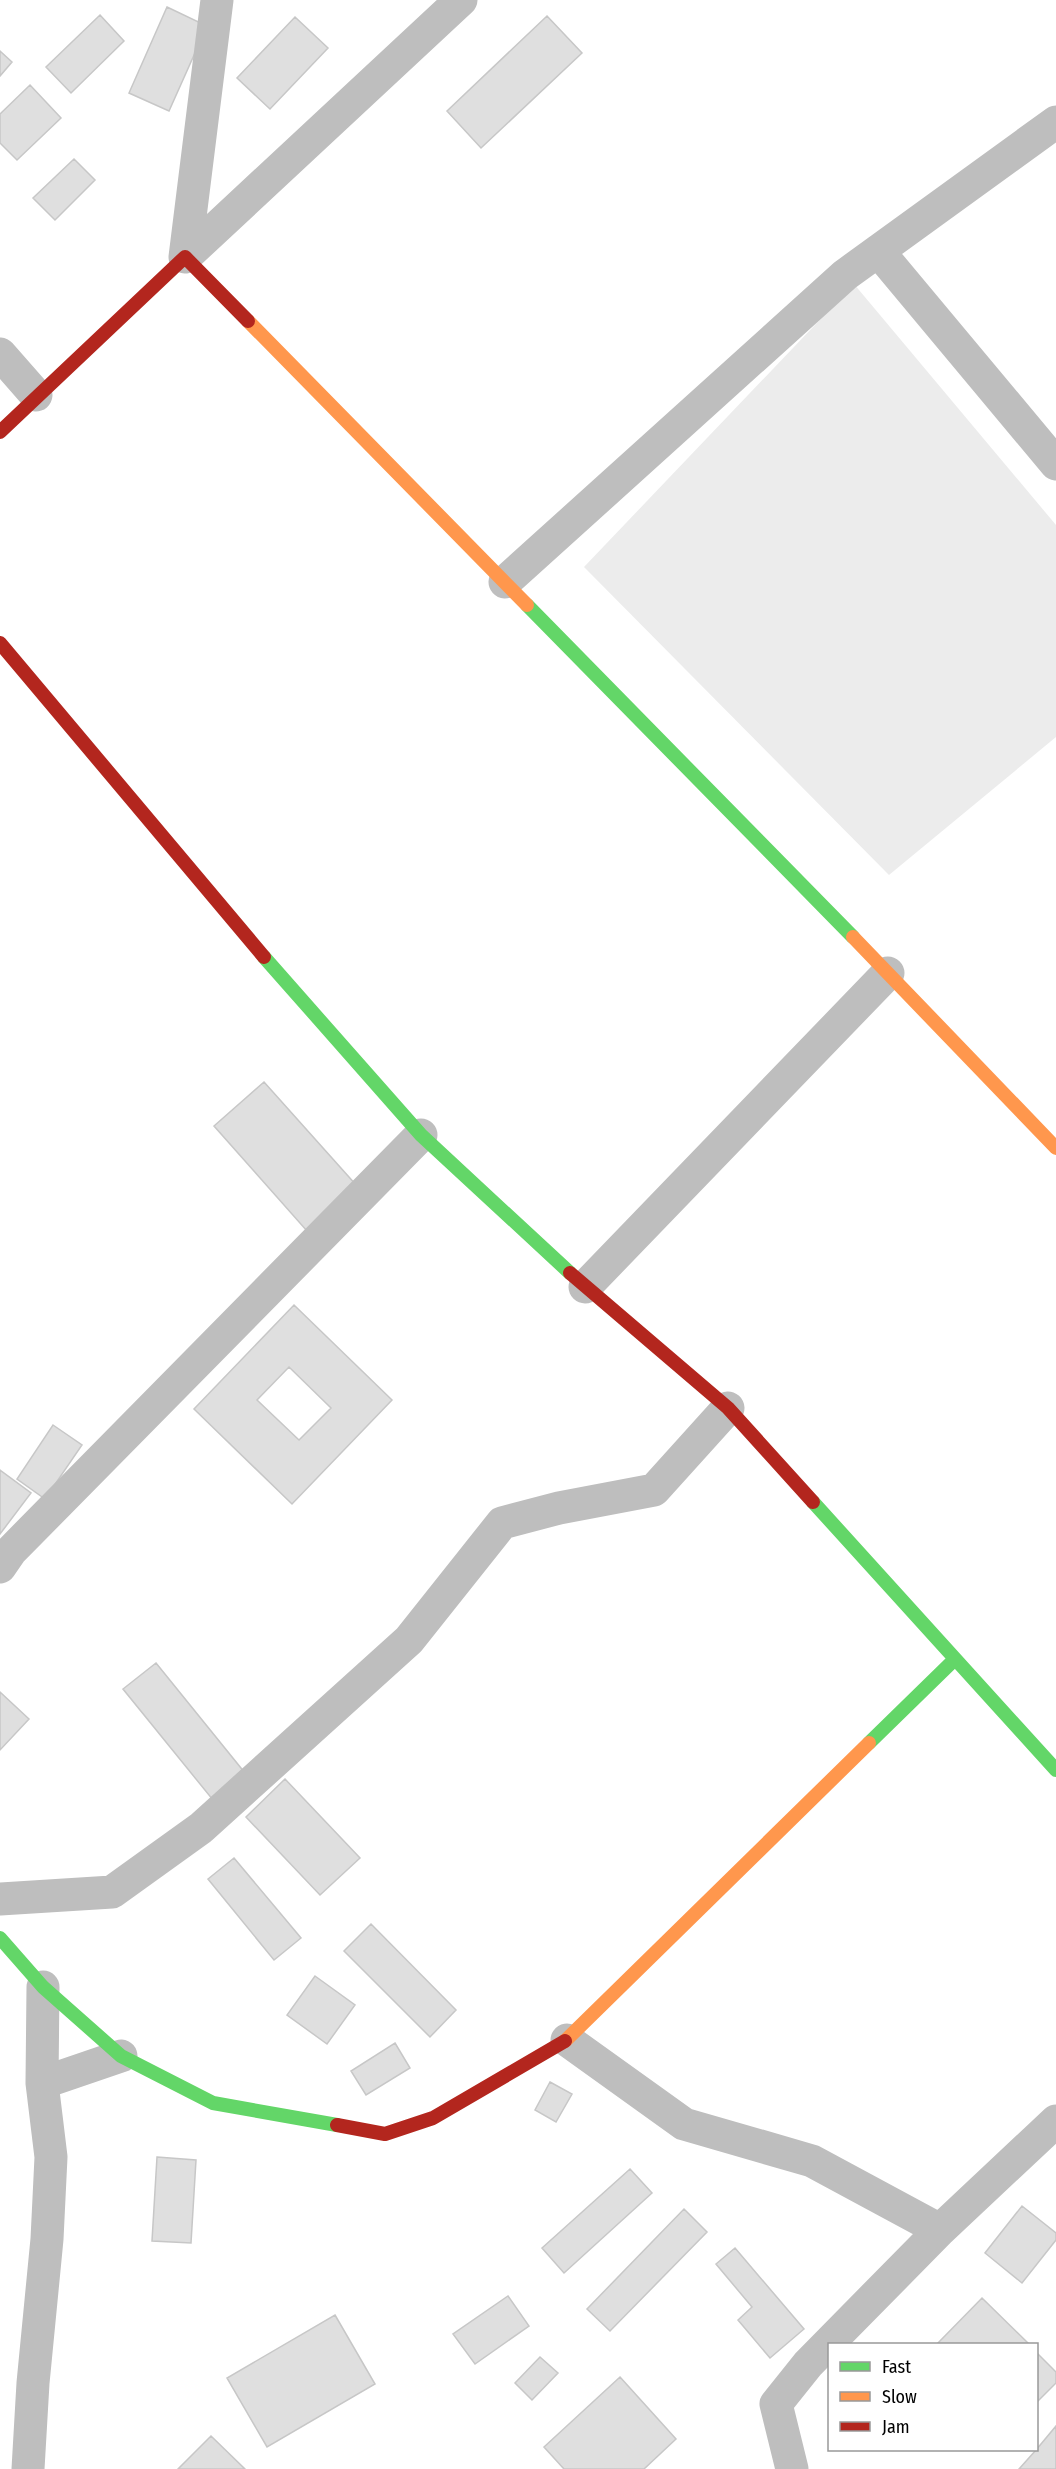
<svg xmlns="http://www.w3.org/2000/svg" width="1056" height="2469" viewBox="0 0 1056 2469" font-family="'Fira Sans Condensed',sans-serif">
<rect width="100%" height="100%" fill="#fff"/>
<path fill="#ececec" d="M854 284 1056 525V737L889 875 584 567Z"/>
<path fill="#dfdfdf" stroke="#c7c7c7" stroke-width="1.5" fill-rule="evenodd" d="M167 7 207 26 169 111 129 93Z
M100 15 124 41 71 93 46 67Z
M547 16 582 53 481 148 447 111Z
M295 17 328 48 270 109 237 78Z
M0 51 12 62 0 76Z
M30 85 61 118 17 160 0 143V114Z
M74 159 95 180 55 220 33 198Z
M264 1082 357 1186 307 1231 214 1126Z
M294 1305 392 1400 292 1504 194 1409ZM289 1367 331 1408 299 1440 257 1400Z
M53 1425 82 1445 45 1499 17 1479Z
M0 1470 31 1493 0 1534Z
M156 1663 245 1773 213 1800 123 1689Z
M0 1692 29 1719 0 1750Z
M285 1779 360 1858 320 1895 246 1817Z
M234 1858 301 1938 274 1960 208 1879Z
M371 1924 456 2010 430 2037 344 1951Z
M315 1976 355 2005 327 2044 287 2015Z
M395 2043 410 2068 366 2095 351 2071Z
M550 2082 572 2094 556 2122 535 2110Z
M157 2157 196 2160 191 2243 152 2241Z
M630 2169 652 2193 564 2273 542 2248Z
M1022 2206 1056 2233V2240L1022 2283 985 2253Z
M684 2209 707 2232 610 2331 587 2309Z
M735 2248 804 2329 770 2358 738 2320 752 2307 716 2264Z
M508 2296 529 2326 475 2364 453 2334Z
M982 2298 1029 2344H937Z
M335 2315 375 2384 267 2447 227 2378Z
M1036 2352 1056 2372V2383L1036 2403Z
M540 2357 558 2373 532 2400 515 2383Z
M620 2377 676 2439 644 2469H564L544 2447Z
M1056 2426V2469H1019L1036 2450Z
M211 2436 245 2469H178Z"/>
<g fill="none" stroke-linecap="round" stroke-linejoin="round">
<path stroke="#bebebe" stroke-width="33" d="M879 252 1056 464
M185 257 461 0
M185 257 217 0
M0 354 36 395
M505 582 845 275 1056 122
M585 1287 888 973
M0 1567 11 1551 421 1135
M0 1899 112 1892 201 1828 409 1640 502 1523 559 1508 654 1490 728 1408
M567 2040 684 2124 812 2161 940 2230 1056 2121
M42 2083 121 2056
M28 2469 33 2383 47 2239 51 2157 42 2083 43 1987
M792 2469 776 2404 808 2364 940 2230"/>
<path stroke="#63d668" stroke-width="14" d="M527 605 853 937
M264 957 421 1135 570 1273
M813 1502 1056 1770
M869 1743 955 1659
M0 1938 43 1987 121 2056 213 2103 337 2125"/>
<path stroke="#ff974d" stroke-width="14" d="M248 321 527 605
M853 937 1056 1148
M565 2041 869 1743"/>
<path stroke="#b3261e" stroke-width="14" d="M0 432 185 257 248 321
M0 643 264 957
M570 1273 728 1408 813 1502
M337 2125 385 2134 433 2118 565 2041"/>
</g>
<rect x="828" y="2343" width="210" height="108" fill="#ffffff" stroke="#999999" stroke-width="1.5"/>
<rect x="840" y="2362" width="30" height="9" fill="#63d668" stroke="#999999" stroke-width="1.5"/>
<text x="882" y="2373" font-size="18" fill="#000000">Fast</text>
<rect x="840" y="2392" width="30" height="9" fill="#ff974d" stroke="#999999" stroke-width="1.5"/>
<text x="882" y="2403" font-size="18" fill="#000000">Slow</text>
<rect x="840" y="2422" width="30" height="9" fill="#b3261e" stroke="#999999" stroke-width="1.5"/>
<text x="882" y="2433" font-size="18" fill="#000000">Jam</text>
</svg>
